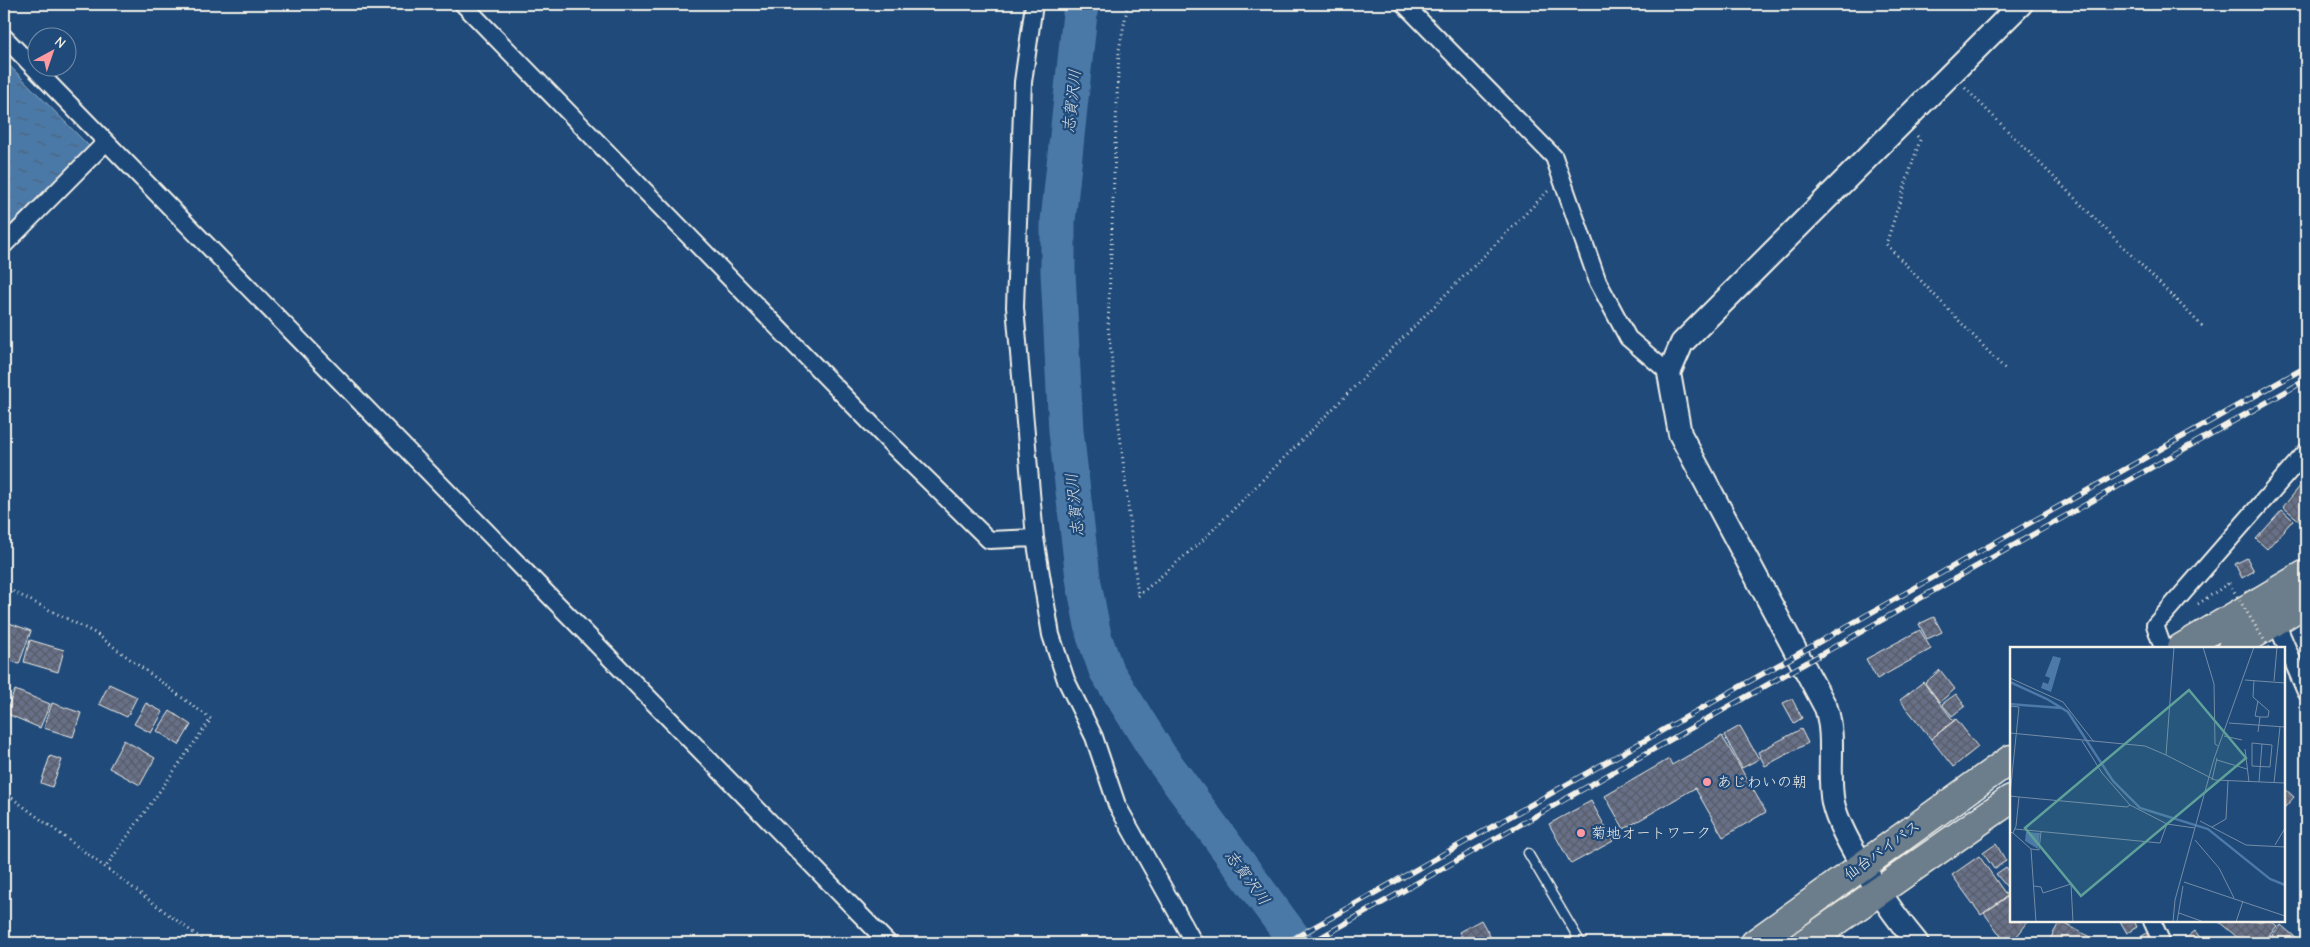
<svg xmlns="http://www.w3.org/2000/svg" width="2310" height="947" viewBox="0 0 2310 947" font-family="'Comic Neue','Klee One',sans-serif">
<defs>
<pattern id="water-ripples" width="26" height="14" patternUnits="userSpaceOnUse" patternTransform="scale(1.25)"><rect width="26" height="14" fill="#4c79a7"/><path d="M2 4q2-2 4 0t4 0M15 11q2-2 4 0t4 0" fill="none" stroke="#4b637b"/></pattern>
<pattern id="building-cross-hatch" width="8" height="8" patternUnits="userSpaceOnUse" patternTransform="scale(1.25)"><rect width="8" height="8" fill="#677088"/><path d="M0 0l8 8M0 8l8-8" fill="none" stroke="#585c67"/></pattern>
</defs>
<rect width="100%" height="100%" fill="#1f4a7a"/>
<filter id="ink" filterUnits="userSpaceOnUse"><feTurbulence type="fractalNoise" baseFrequency=".02" numOctaves="2"/><feDisplacementMap in="SourceGraphic" scale="10" xChannelSelector="R" yChannelSelector="G"/><feConvolveMatrix kernelMatrix="1 2 1 2 8 2 1 2 1" color-interpolation-filters="sRGB"/></filter>
<g filter="url(#ink)">
<path fill="url(#water-ripples)" stroke="#8fa9c1" d="M4 60 89 146 4 231Z"/>
<g fill="none" stroke-linecap="round" stroke-linejoin="round">
<path stroke="#4c79a7" stroke-width="35" d="M1081 4 1058 221V272L1066 431 1083 578 1094 636 1106 670 1159 755 1297 943"/>
</g>
<path fill="url(#building-cross-hatch)" stroke="#f4f1e8" d="M2306 479V526L2283 507Z
M2282 510 2293 520 2267 549 2256 539Z
M2247 558 2254 571 2242 578 2235 564Z
M1934 617 1942 632 1927 639 1919 624Z
M4 621 31 631 19 664 4 658Z
M1920 630 1931 649 1877 679 1866 659Z
M30 640 64 650 58 672 24 662Z
M1940 670 1955 689 1940 702 1925 683Z
M1923 682 1954 721 1931 739 1900 700Z
M109 684 137 697 127 717 99 704Z
M15 690 50 704 40 728 5 713Z
M1956 694 1965 706 1952 716 1942 704Z
M1792 699 1802 718 1794 723 1783 703Z
M52 703 81 713 73 737 44 728Z
M146 703 163 712 151 733 134 724Z
M170 711 191 725 179 745 157 731Z
M1956 719 1978 747 1953 767 1931 739Z
M1740 726 1759 759 1742 768 1724 735Z
M1801 729 1808 743 1765 766 1758 752Z
M1722 736 1766 812 1723 837 1695 788 1624 829 1605 796 1669 759 1672 765Z
M124 740 155 758 140 785 109 768Z
M50 756 62 760 52 787 41 783Z
M2284 788 2294 797 2284 808Z
M1591 801 1613 841 1571 864 1549 824Z
M1996 844 2006 861 1994 869 1983 853Z
M1979 856 2007 896 1981 915 1952 875Z
M2006 867 2011 873V882L2006 886 1996 874Z
M2010 895 2011 921 2028 922 2017 936 2006 943 1984 913Z
M1481 920 1494 943H1465L1459 932Z
M2060 921 2101 943H2048Z
M2120 921H2134L2137 927 2127 933Z
M2218 921H2271L2277 926 2263 943H2244Z
M2281 925 2302 943H2282L2272 935Z
M2195 931 2204 943H2180Z
M2147 933 2154 943H2131Z
M2270 935 2279 943H2263Z"/>
<g fill="none" stroke-linecap="round" stroke-linejoin="round">
<g stroke="#f4f1e8" stroke-width="11">
<path id="lane" d="M1528 853 1581 943"/>
</g>
<g stroke="#f4f1e8" stroke-width="20">
<path id="street" d="M463 4 893 446 989 540 1035 538 1015 307 1023 82 1034 4
M1404 4 1554 157 1598 282 1628 338 1669 373
M4 37 888 943
M4 245 106 142
M1035 538 1051 635 1066 680 1094 737 1117 805 1194 943
M2275 620 2306 692
M2163 648 2155 625 2306 452
M2152 921 2162 943"/>
</g>
<g stroke="#f4f1e8" stroke-width="26">
<path id="secondary" d="M1917 943C1892 913 1841 840 1833 803 1827 772 1836 738 1826 708L1680 434 1669 373 1682 343 2021 4"/>
</g>
<g stroke="#f4f1e8" stroke-width="31">
<path id="highway" d="M2181 648 2306 574
M2232 648 2306 602
M1755 943 2011 759
M1805 943 2011 799"/>
</g>
<path stroke="#f4f1e8" stroke-width="3" stroke-dasharray="1 4" stroke-linecap="butt" d="M1128 4 1119 50 1108 326 1138 596 1203 540 1549 190
M1965 88 2203 327
M1917 136 1920 140 1886 244 2005 369
M4 587 95 633 211 719 105 868
M2198 604 2229 583
M4 792 207 943"/>
<use href="#lane" stroke="#1f4a7a" stroke-width="8"/>
<use href="#street" stroke="#1f4a7a" stroke-width="16"/>
<use href="#secondary" stroke="#1f4a7a" stroke-width="22"/>
<use href="#highway" stroke="#6c7d8b" stroke-width="28"/>
<g stroke="#f4f1e8" stroke-width="5.5">
<path id="rail" d="M1286 943 2306 367
M1311 943 2306 380"/>
</g>
<use href="#rail" stroke="#1f4a7a" stroke-width="4" stroke-dasharray="11" stroke-linecap="butt"/>
<path stroke="#f4f1e8" stroke-width="3" stroke-dasharray="1 4" stroke-linecap="butt" d="M2229 583 2269 648"/>
</g>
</g>
<g fill="#ff9aa2" stroke="#1f4a7a" stroke-width="2">
<circle cx="1707" cy="782" r="5"/>
<circle cx="1581" cy="833" r="5"/>
</g>
<g text-anchor="middle" stroke-width="4.5" stroke-linejoin="round" paint-order="stroke">
<g font-size="15" fill="#f4f1e8" stroke="#1f4a7a" text-anchor="start">
<text x="1717" y="787">あじわいの朝</text>
<text x="1591" y="838">菊地オートワーク</text>
</g>
<g font-size="15" fill="#f4f1e8" stroke="#1f4a7a">
<text transform="translate(1882 850) rotate(-36)" y="5">仙台バイパス</text>
</g>
<g font-size="16" font-style="italic" fill="#dbdfde" stroke="#1f4a7a">
<text transform="translate(1071 101) rotate(-84)" y="6">志賀沢川</text>
<text transform="translate(1074 505) rotate(-96)" y="6">志賀沢川</text>
<text transform="translate(1248 877) rotate(54)" y="6">志賀沢川</text>
</g>
</g>
<g transform="translate(2010 647)">
<rect width="275" height="275" fill="#1f4a7a"/>
<path d="M43 9 51 11 41 45 31 41 33 35 38 37 40 31 35 29ZM16 185 30 186 28 202 15 194Z" fill="#4c79a7"/>
<path fill="none" stroke="#4c79a7" stroke-width="2.5" d="M0 35 37 52 58 65 103 134 130 161 198 182 260 232 275 238M0 57 51 61"/>
<path fill="none" stroke="#748da6" stroke-width="1" d="M164 0 156 108 205 133 275 136M193 0 204 37 205 97 208 99M0 31 53 55 84 95M235 33 275 36M244 33 243 50 259 64 258 70H250L248 85M264 34 267 0M248 54 245 69 250 70M0 59 9 60 0 148M219 76 275 80M0 86 135 99 156 108M214 89 232 93M242 96 262 98 260 120 242 119ZM235 102 239 135M207 113 237 122M202 133 207 111M249 135 252 97M264 136 270 80M0 149 9 150 6 179 3 186 0 185M9 150 117 160 120 158 92 126 72 94M190 174 236 198 275 200M157 177 185 181M202 180 216 172 218 134M5 182 150 196 157 177 120 158M3 186 21 202 29 203 31 185M185 193 209 221 224 251M265 198 275 181M21 202 26 275M174 235 275 269M24 239 31 240 33 246 61 237 63 275M169 266 194 275M163 275 165 253 204 112 244 0M167 275 173 239M226 275 233 254"/>
<path fill="#5fa199" fill-opacity="0.15" stroke="#5fa199" stroke-width="2.5" d="M179 43 236 111 71 249 15 181Z"/>
<rect width="275" height="275" fill="none" stroke="#f4f1e8" stroke-width="2.5"/>
</g>
<rect width="2310" height="947" fill="none" stroke="#1f4a7a" stroke-width="20"/>
<rect x="10" y="10" width="2290" height="927" fill="none" stroke="#f4f1e8" stroke-width="2" filter="url(#ink)"/>
<g transform="translate(52 52) rotate(40)"><circle r="24" fill="#1f4a7a" stroke="#748da6"/>
<path d="M0-4L9 19L0 12L-9 19Z" fill="#ff9aa2"/>
<text y="-8" font-size="14" font-weight="bold" text-anchor="middle" fill="#f4f1e8">N</text>
</g>
</svg>
